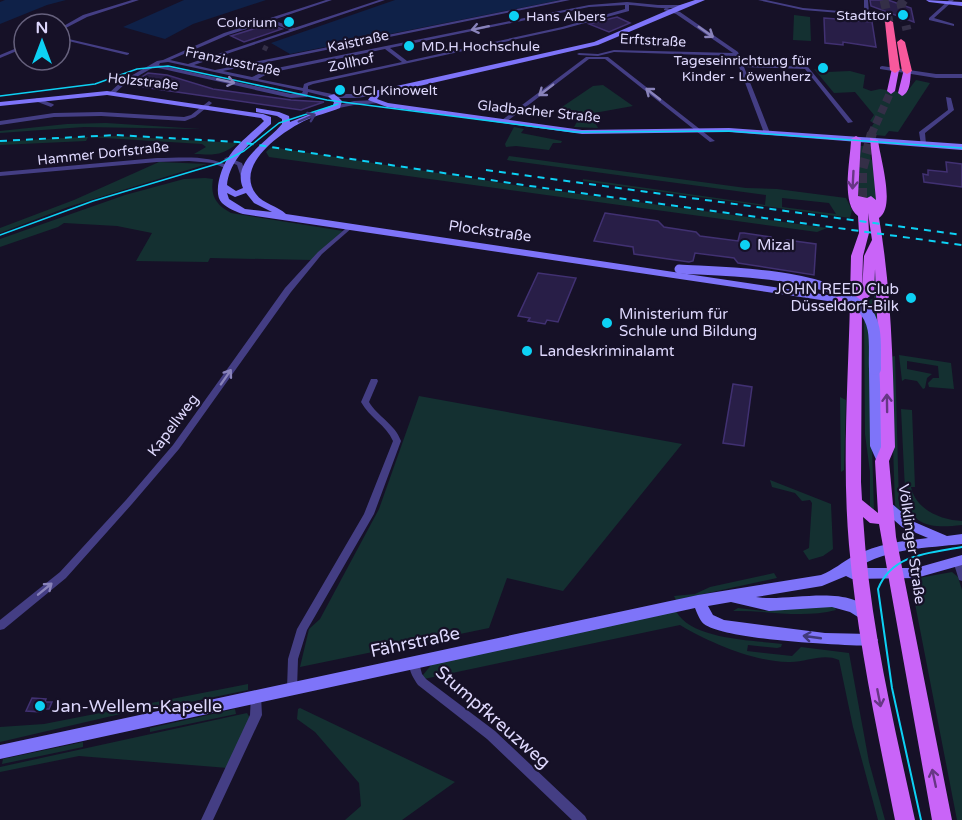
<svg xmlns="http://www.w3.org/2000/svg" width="962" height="820" viewBox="0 0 962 820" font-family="'Varela Round',sans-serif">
<rect width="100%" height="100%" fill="#161127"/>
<path fill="#143031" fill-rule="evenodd" d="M794 15 810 17 811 41 793 40Z
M814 69 827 72 850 71 865 75 863 88 871 91 880 89 906 93 916 80 930 83 898 132 889 131 885 136 867 134 874 123 870 121 874 115 855 92 834 93Z
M603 85 633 106 594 113 595 118 593 119 598 128 574 127 581 115 556 111 593 86Z
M106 123 201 129 84 127 0 133V131L67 124Z
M514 127 524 129 521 133 562 141 561 143H553L549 150 516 146 506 147 505 144Z
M116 136 238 143C222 156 214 155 194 154L206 147 202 144 88 137 86 141 0 145V142C39 139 77 137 116 136Z
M859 146H870L871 159 877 167V200L857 198Z
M271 147 528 187 827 228 817 232 269 157 266 152Z
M509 156 746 188 777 189 846 198 852 210 850 218 583 181V179L765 205 766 195 507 160ZM782 198 829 203 836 214 782 207Z
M159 162 207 164 68 207 0 233V228L74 200Z
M205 178 213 179C210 196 216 205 231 213L343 231 312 260 210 258 208 262 136 261 152 233 117 226 64 223 58 227 0 247V239L125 195 184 179Z
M874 256 878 298 872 446 874 511 870 508V472L865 434 864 313 865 302 874 298Z
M899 355 951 363 954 389 929 387 928 383 933 378H939L938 366 907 361V369L932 374 927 378 925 388 923 389 917 381 905 379 902 381Z
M895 356 899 504 905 514 906 520 895 505 890 357Z
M419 396 682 444 563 591 507 578 489 628 300 667 309 629 320 619 379 509Z
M840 397 846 400 844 470 841 472Z
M901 409 912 410 915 487H911C916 510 941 520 962 521V525C912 531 906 516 904 470 903 450 902 429 901 409Z
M770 480 831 504 833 549 823 556 809 560 803 551 809 548 812 503 810 500 802 501 795 493 772 487Z
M952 572 958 577 962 590V820H957L911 583 913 579Z
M774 573 777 578 676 600 674 596 695 594 710 587Z
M813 606 835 607 836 610C801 619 767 610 733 611L738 608 765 611Z
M676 611C691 640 753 640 782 644L781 647 777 648 748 645 747 651 792 656 801 647 849 653 869 762 885 820H878L853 727 839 660C822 653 808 662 790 662 757 663 708 642 680 625L424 679 423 675 432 664Z
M248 684V690L147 711 142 709 0 742V727L44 724Z
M300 708 455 782 402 820H345L361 806 359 783 315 732 297 719 298 709Z
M235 709 236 714 150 732V728Z
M247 713 250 718 228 768 79 756 0 772V767Z
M83 742V747L2 764 3 759Z"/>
<path fill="#0f2148" d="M5 0H66L47 5 0 24V2Z
M184 0H266L193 24 165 39 123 27Z
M395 0H560L290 54 271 43Z"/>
<path fill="#281e47" stroke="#413172" stroke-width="1.5" d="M870 0H888L911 8 914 22 871 6Z
M617 17 630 23 609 32 589 24Z
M824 18 872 22 876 47 843 42V45L825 43Z
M269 24 282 29 244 42 231 36Z
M148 73 167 75 213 89 291 100 324 102 301 110 129 85Z
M946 162 962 164V187L924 182 923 174 928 175V170L947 172Z
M605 213 658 221 664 227 696 232 700 236 738 241 740 233H744L771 237 775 245 787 240 816 244 814 275 738 263 734 258 695 253 693 261 689 262 634 254 633 247 594 241Z
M538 273 576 278 558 322 547 320 545 324 528 321 530 318 518 316Z
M733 384 752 387 744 446 723 443Z
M32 698 46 699 45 702H52L49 709H42L41 712 26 711Z"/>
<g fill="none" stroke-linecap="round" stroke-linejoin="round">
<path stroke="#342f47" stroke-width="5" stroke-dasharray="5 2" stroke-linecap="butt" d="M263 47 269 50"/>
<path stroke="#342f47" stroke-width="8" stroke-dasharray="8 4" stroke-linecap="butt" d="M871 135 891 91"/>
<path stroke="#342f47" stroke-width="10" stroke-dasharray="10 5" stroke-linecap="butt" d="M862 198V170L872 133"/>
<path stroke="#342f47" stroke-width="9" stroke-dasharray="9 4.5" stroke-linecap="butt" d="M884 0 889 22
M904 0 901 4 907 30"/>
<path fill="#443e84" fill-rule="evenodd" d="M132 0H139L87 17 60 31V28L83 15Z
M326 0H332L273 20 294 28 379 0H385L194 65 215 70 561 0H570L223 71 252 77 267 70 589 5 627 2 658 5H682L684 6C668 11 646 6 629 5V11L563 29 313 84 308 86V89L332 94H357L379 92 380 93 377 95 357 98H332L308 92 307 97 291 98 154 67 126 83 114 94 109 93 122 81 157 61 163 60 224 33ZM625 5V9L562 27 407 61 390 48 589 7ZM269 22 290 30 188 64 170 60 228 35ZM385 49 402 62 309 82 304 84 303 88 258 79 269 73ZM168 62 303 91 302 93 291 94 159 65 160 63Z
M758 0H766L803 8 864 13V0H868L869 13 865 15 803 10Z
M949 0H954L934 18 954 24V26L929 20V18Z
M666 8 680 12 738 52 743 64 808 67 853 122 848 123 805 69 744 67 770 133 767 135 764 133 735 56 614 52 598 56 579 55 577 54 579 53 598 54 614 50 733 53 676 14 664 10V9Z
M60 37 129 53V54L127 55 60 39Z
M24 45V48L0 58V55Z
M586 57H608L715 141 710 142 605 59H589L506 122H502V120Z
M882 66 936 74H962V78H936L880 69V67Z
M946 97 951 98 954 110 925 133 926 144 921 145 919 132 948 110Z
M37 98 53 104 54 105 51 107 35 101 34 100Z
M378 100 381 102 380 103 354 105 334 109 331 107 354 101Z
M209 101 212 103 211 104 195 117 185 121 101 116 54 117 0 125V121L54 113 101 112 184 117 191 115Z
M227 157 242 163 247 177 246 178 241 177 237 165 225 160 224 159Z
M157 158C181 158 209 154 230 167L227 169 213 163 189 161 157 162 0 176V172Z
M351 224 354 226 353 227 322 254 291 292 179 449 132 504 66 578 4 629 0 630V620L60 572 126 500 173 445 285 288 318 252Z
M371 379H377L378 381 369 402C378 417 395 424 401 441L374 514 307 630 298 659 297 689 296 692 292 694 288 692 287 689 288 659 297 629 364 514 393 441C386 425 369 417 361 402Z
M958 557 962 559V581L959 580 953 561 955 558Z
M414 658 418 659 422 674 426 679 495 731 585 816 587 820H572L487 739 418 685C413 678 407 668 410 659Z
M256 691 260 693 261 696 262 715 213 820H201L250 715 251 696 252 693Z"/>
<path fill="#7e74f9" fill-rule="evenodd" d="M695 0H705L598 45 380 95 377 99 388 103 582 130 729 128 962 144V150L729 132 582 134 387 107 368 100 374 91 594 42 680 5Z
M926 0 962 2V6L929 2Z
M107 91 263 114 271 117V124C252 142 230 158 227 185L236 191 243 188C231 160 269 141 282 124V119L277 116 256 112V108L279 112 289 116 290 122 333 105 334 102 328 96 335 94 342 101 340 108C328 113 316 115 304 121 282 132 234 165 256 194 263 204 278 206 286 214L841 297 846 300 841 303 243 214C237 212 227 208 222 203 212 193 222 165 230 155 239 142 253 132 264 121L261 118 107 95 0 106V102ZM227 193 235 197 246 193 254 203 272 212 245 209 229 199Z
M875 365 881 369 882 446 888 461 882 465 878 464 870 446 869 369Z
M885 500 890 502 912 521 947 536 962 534V544C928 548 887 548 857 568H916L962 555V565L916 578 852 579 846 576 822 586 756 597C787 603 855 581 873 616L871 620 866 622 850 612 832 607 769 611 731 602 708 606 713 615 724 620 825 633 870 634 875 636 878 640 875 644 870 646C839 645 725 640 704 624 700 621 697 613 695 608L0 759V745L698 595 821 575C834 570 842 562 854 556 877 544 902 541 928 538L902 527 880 508 878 505 880 502Z"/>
<path fill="#c964f8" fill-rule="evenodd" d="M892 68 899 70 895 91 891 94 887 91Z
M904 69 911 71C910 79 911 92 902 96L898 93Z
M856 136 861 139 858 196 867 198 871 196 876 200 870 138 878 140C880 158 896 207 879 218 892 293 893 370 895 447L889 461 896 537 952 820H932L879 524 870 523 863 517C869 620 893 720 915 820H895C877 729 857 638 849 545 842 465 848 383 850 303L841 304 835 300 837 297 850 296 851 256 859 233 858 216C840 203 851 158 851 139ZM868 213 872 240 864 256 862 292 863 256 869 233ZM875 269 880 385 881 447 875 461 878 513 862 500 861 482 862 302 874 293Z"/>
<path fill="#f8599c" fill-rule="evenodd" d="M889 20 893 22 900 70 895 73 890 70 885 22Z
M901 39 905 42 912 71 907 74 902 71 897 42Z"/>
<path stroke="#0dd1f4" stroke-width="1.5" d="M0 96 95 84 137 69 168 66 327 100 575 132 729 131 962 148
M0 235 93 201 220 163 244 151 279 123 338 104"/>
<path stroke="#0dd1f4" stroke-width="2" d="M921 820 892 688 878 589C892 554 929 553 962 547"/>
<path stroke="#0dd1f4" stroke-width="2" stroke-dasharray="7 6" stroke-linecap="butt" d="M0 141 116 135 238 142 530 186 962 245
M486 170 962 235"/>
<path stroke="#7e74f9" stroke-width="9" d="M679 269C728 272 828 272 863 308"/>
<path stroke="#7e74f9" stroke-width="12" d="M862 307C879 324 874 346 875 369"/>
</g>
<defs><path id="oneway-shaft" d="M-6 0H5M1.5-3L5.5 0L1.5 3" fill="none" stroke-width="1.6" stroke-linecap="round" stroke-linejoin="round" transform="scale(1.5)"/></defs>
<g stroke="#8983ba">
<use href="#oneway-shaft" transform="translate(480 28) rotate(168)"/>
<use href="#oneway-shaft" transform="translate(706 32) rotate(35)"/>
<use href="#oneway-shaft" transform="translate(226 81) rotate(12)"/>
<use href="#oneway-shaft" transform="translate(546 90) rotate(143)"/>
<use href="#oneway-shaft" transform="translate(653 94) rotate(-142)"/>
<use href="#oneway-shaft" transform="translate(226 377) rotate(-55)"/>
<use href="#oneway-shaft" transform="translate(45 589) rotate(-39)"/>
</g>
<g stroke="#40397b">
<use href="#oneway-shaft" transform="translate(307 118) rotate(-23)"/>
<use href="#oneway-shaft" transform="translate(812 637) rotate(-172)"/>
</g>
<g stroke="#673685">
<use href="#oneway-shaft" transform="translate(853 180) rotate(93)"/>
<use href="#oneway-shaft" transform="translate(887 403) rotate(-91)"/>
<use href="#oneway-shaft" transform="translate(879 698) rotate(79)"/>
<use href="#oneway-shaft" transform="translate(934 778) rotate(-102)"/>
</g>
<g fill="#0dd1f4" stroke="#161127" stroke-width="2">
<circle cx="903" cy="15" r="6"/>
<circle cx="514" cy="16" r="6"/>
<circle cx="289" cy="22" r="6"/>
<circle cx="409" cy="46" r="6"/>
<circle cx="823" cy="68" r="6"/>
<circle cx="340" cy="90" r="6"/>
<circle cx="745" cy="245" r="6"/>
<circle cx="911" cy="298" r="6"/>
<circle cx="607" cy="323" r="6"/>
<circle cx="527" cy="351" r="6"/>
<circle cx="40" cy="706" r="6"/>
</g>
<g text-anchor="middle" stroke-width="4.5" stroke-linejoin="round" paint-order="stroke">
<g font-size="14" fill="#ded8fd" stroke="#161127" text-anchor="end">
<text x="891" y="20">Stadttor</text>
<text x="526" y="21" text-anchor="start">Hans Albers</text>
<text x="277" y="27">Colorium</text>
<text x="421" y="51" text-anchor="start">MD.H Hochschule</text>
<text x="811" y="65">Tageseinrichtung für<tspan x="811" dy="16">Kinder - Löwenherz</tspan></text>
<text x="352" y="95" text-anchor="start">UCI Kinowelt</text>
</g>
<g font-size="14" fill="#ded8fd" stroke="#161127">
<text transform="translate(653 40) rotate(3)" y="5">Erftstraße</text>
<text transform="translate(358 41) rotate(-12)" y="5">Kaistraße</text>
<text transform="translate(233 61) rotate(12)" y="5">Franziusstraße</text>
<text transform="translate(351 62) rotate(-12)" y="5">Zollhof</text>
<text transform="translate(143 81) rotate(6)" y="5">Holzstraße</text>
<text transform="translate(539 111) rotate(6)" y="5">Gladbacher Straße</text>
<text transform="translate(103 153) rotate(-6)" y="5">Hammer Dorfstraße</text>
</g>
<g font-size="15" fill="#ded8fd" stroke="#161127">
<text transform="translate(490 231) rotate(8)" y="5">Plockstraße</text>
<text transform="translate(173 425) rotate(-53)" y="5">Kapellweg</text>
<text transform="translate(912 544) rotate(82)" y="5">Völklinger Straße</text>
</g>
<g font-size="15" fill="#ded8fd" stroke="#161127" text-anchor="start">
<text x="757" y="250">Mizal</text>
<text x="899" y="294" text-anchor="end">JOHN REED Club<tspan x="899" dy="17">Düsseldorf-Bilk</tspan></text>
<text x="619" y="319">Ministerium für<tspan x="619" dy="17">Schule und Bildung</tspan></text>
<text x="539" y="356">Landeskriminalamt</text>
</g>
<g font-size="18" fill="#ded8fd" stroke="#161127">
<text transform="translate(415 642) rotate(-12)" y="6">Fährstraße</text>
<text transform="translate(493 717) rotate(41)" y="6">Stumpfkreuzweg</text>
</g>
<g font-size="18" fill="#ded8fd" stroke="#161127" text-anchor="start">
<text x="52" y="712">Jan-Wellem-Kapelle</text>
</g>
</g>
<g transform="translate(42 42)"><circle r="28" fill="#161127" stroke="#66617d" stroke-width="1.5"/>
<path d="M0-4.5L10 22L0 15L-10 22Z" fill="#0dd1f4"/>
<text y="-9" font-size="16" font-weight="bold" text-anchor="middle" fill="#ded8fd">N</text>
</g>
</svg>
